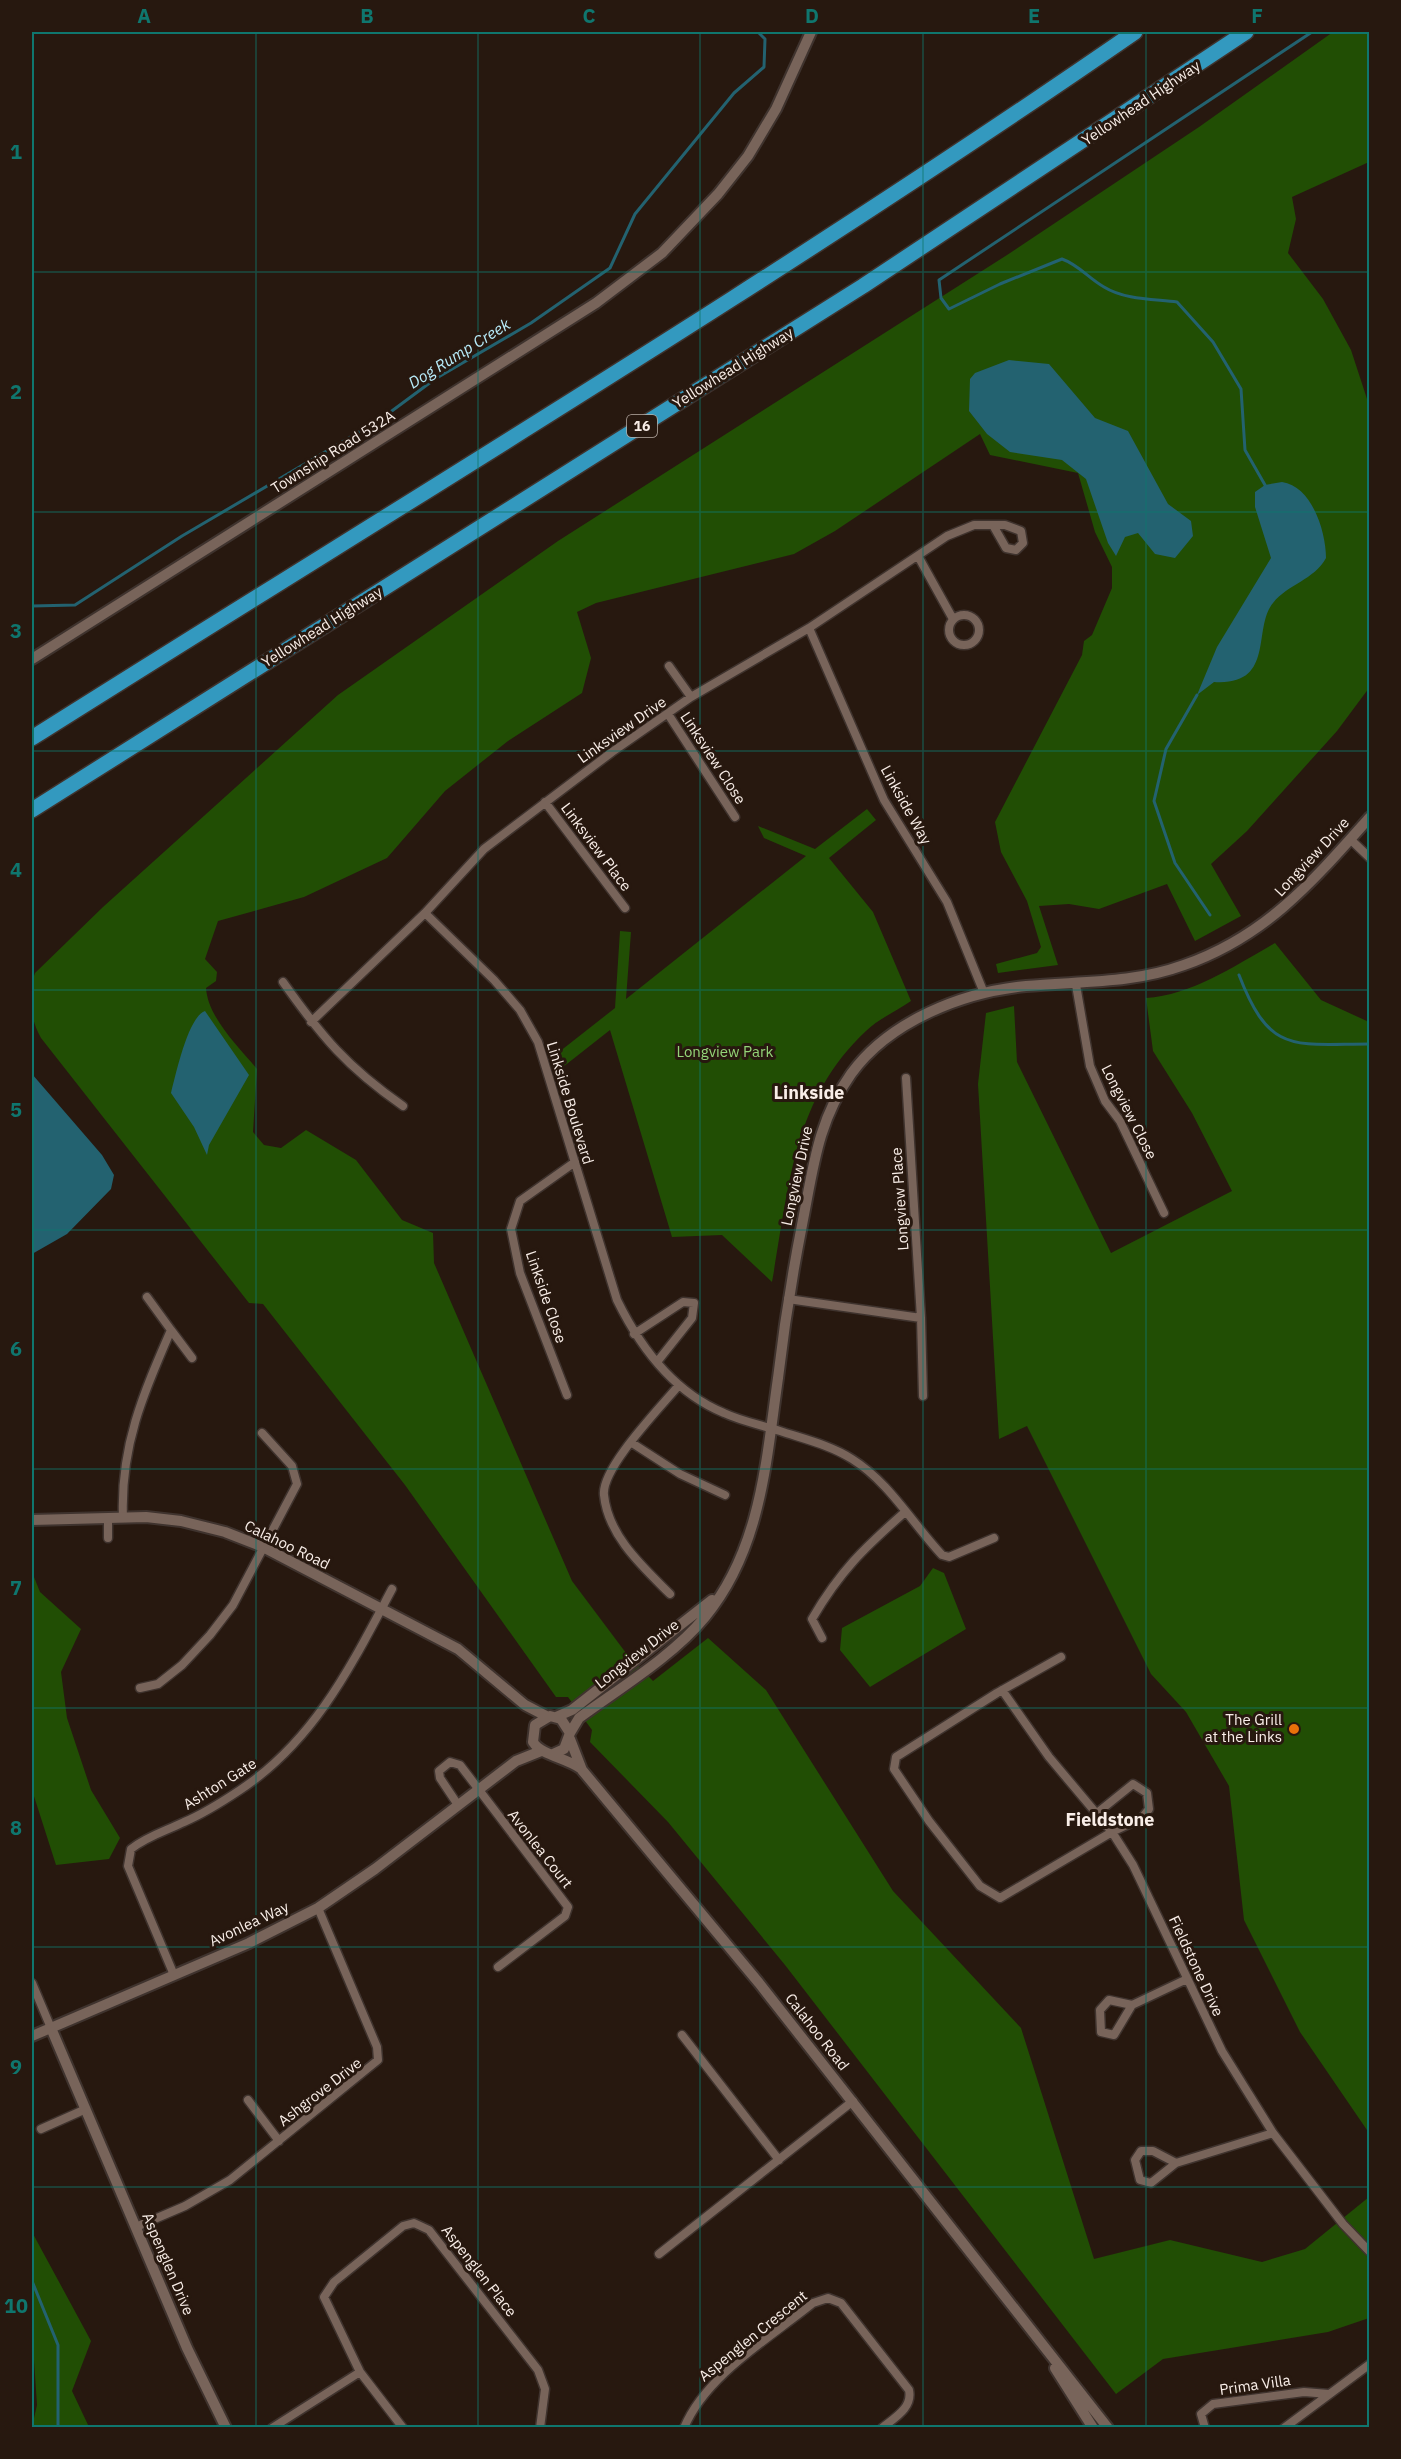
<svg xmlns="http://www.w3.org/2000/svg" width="1401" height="2459" viewBox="0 0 1401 2459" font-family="'IBM Plex Sans',sans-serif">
<rect width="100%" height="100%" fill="#27180f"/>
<path fill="#214e04" d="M1333 32H1369V162L1292 197 1296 219 1288 253 1323 299 1351 350 1369 405V688L1337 731 1247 831 1211 864 1241 916 1195 941 1167 884 1099 909 1069 904 1039 906 1058 965 998 973 996 964 1037 953 1041 947 1027 901 1001 852 995 822 1082 655 1084 641 1092 635 1112 588V567L1095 532 1078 473 990 455 980 434 835 531 794 554 596 603 577 612 591 658 582 693 508 741 445 791 387 858 304 897 218 921 205 959 217 972 216 981 206 988C208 1018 239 1047 257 1069L253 1132 264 1145 281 1148 306 1130 356 1160 402 1220 433 1233 434 1263 572 1581 626 1653 653 1681 708 1638 766 1690 893 1891 1021 2028 1094 2259 1170 2240 1262 2262 1305 2249 1369 2197V2318L1328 2332 1163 2359 1116 2394 785 1965 668 1822 590 1742 592 1730 568 1697H556L405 1485 263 1304 249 1303 41 1038C30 1019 27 993 35 973L103 907 338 695 558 541 1007 255 1199 127Z
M867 809 876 820 829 858 873 912 911 1001C897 1011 878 1019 866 1031 792 1100 789 1189 772 1282L722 1235 672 1237 610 1030 563 1067 559 1052 615 1008 620 931 631 932 626 999 806 856 764 838 758 826 815 849Z
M1275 943 1321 1000 1369 1022V2133L1300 2032 1244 1920 1229 1786 1186 1712 1151 1674 1027 1426 999 1439 978 1084 986 1013 1014 1006 1017 1062 1111 1253 1232 1191 1192 1113 1153 1051 1146 998C1192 995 1236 965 1275 943Z
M933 1568 944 1573 966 1629 870 1687 840 1650 842 1628 920 1586Z
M32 1572 40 1592 81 1629 61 1672 67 1718 91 1790 120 1838 109 1859 56 1865 32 1790Z
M32 2232 91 2341 72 2391 89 2427H32L37 2405 32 2330Z"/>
<path fill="#236270" d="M1009 360 1049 364 1095 418 1128 431 1168 504 1191 521 1193 536 1175 558 1155 554 1138 533 1125 537 1116 556 1108 543 1086 479 1062 460 1010 452 987 434 969 411 970 379 975 373Z
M1282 482C1312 486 1326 532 1326 558 1314 580 1288 584 1273 603 1252 628 1276 686 1214 682L1197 695 1217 647 1271 558 1255 507V492L1265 485Z
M205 1011 249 1075 209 1145 207 1155 194 1127 171 1093C176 1074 188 1017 205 1011Z
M32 1074 102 1155 114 1175 111 1189 67 1234 32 1254Z"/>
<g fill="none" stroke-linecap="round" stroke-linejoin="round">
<path stroke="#236270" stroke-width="3" d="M1265 485 1245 450 1241 389 1213 342 1177 302C1154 299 1125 300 1104 287 1088 278 1079 265 1062 259L1000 284 949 309 941 298 939 280 1312 32
M32 606 75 605 182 536 381 419 435 379 531 323 610 268 635 214 734 93 764 67 765 39 758 32
M1197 695 1166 749 1154 801 1175 863 1210 915
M1239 975C1270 1055 1293 1044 1370 1044
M32 2281 58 2345V2428"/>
<g stroke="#3f332e" stroke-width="11">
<path id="minor" d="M918 556 953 619
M949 630a15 15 0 1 1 30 0a15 15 0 1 1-30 0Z
M809 628 884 800 947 902 984 993
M669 666 691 697
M668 714 735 817
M545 802 625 908
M1350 839 1370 858
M425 913 494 980 520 1010 538 1042 617 1300C640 1347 673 1392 724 1413 741 1421 761 1425 780 1431 804 1439 830 1445 852 1459 889 1482 912 1523 942 1555L949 1557 994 1538
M283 982C322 1037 347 1067 403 1106
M1076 985 1090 1066 1105 1101 1120 1121 1164 1213
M311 1022 425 913 484 849 612 752 691 697 809 628 947 536 974 525H1005L1021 531 1023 543 1016 550 1006 548 994 527
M906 1078 921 1318 923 1396
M788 1299 921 1318
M171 1330 192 1358
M634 1334 683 1302 694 1303 692 1318 657 1362
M567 1395 520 1273 511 1229 520 1201 575 1162
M632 1443 680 1474 725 1495
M108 1518V1538
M123 1518C120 1447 143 1394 171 1330L147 1297
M670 1594C643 1567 608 1536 604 1495 601 1468 661 1407 679 1385
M822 1638 812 1619C840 1571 864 1548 905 1512
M1061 1657 997 1693 896 1757 894 1769 929 1821 980 1886 1000 1898 1112 1832 1142 1818 1149 1809 1147 1793 1133 1784 1097 1813
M140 1688 158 1684 182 1665 210 1635 233 1605 297 1484 292 1466 262 1433
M1002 1690 1049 1757 1112 1832 1133 1865 1222 2051 1273 2133 1343 2224 1370 2252
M458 1805 440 1778 439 1771 450 1762 460 1765 470 1778 568 1907 565 1916 498 1967
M174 1975 128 1866 131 1849C147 1836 166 1831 184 1822 203 1814 222 1802 240 1790 315 1740 351 1666 392 1589
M32 1983 51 2028
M1132 2005 1109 2000 1100 2010 1101 2032 1114 2035 1132 2005 1187 1979
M682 2035 779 2160
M248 2100 279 2141
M41 2129 86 2109
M1176 2163 1153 2151H1141L1135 2160 1140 2180 1151 2183 1176 2163 1273 2133
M136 2227 185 2206 230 2180 378 2060 377 2047 318 1908
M659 2254 853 2101
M272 2428 360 2372
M403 2428 360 2372 324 2297 334 2282 403 2226 414 2223 429 2230 538 2370 545 2389 540 2428
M684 2428C706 2375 770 2338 813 2303L828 2298 841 2303 909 2390C913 2408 894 2418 882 2428
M1205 2428 1201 2414 1213 2404 1304 2392 1329 2394
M1284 2428 1370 2364"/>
</g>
<g stroke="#3f332e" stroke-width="14">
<path id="tertiary" d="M32 659 596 303 662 253 718 194 748 156 776 109 811 32
M32 1520 146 1517 181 1521 225 1532 263 1547 458 1649 525 1705 548 1717
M556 1717 572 1710 712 1600
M570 1733 579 1718C620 1688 673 1656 705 1617 761 1549 766 1462 778 1378 784 1327 792 1276 802 1225 813 1170 817 1122 851 1074 889 1021 963 992 1026 986 1080 981 1132 984 1184 965 1267 936 1314 880 1370 817
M570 1739 582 1770 759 1983 1108 2428
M553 1754 564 1749 570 1733 561 1719 550 1716 535 1725 533 1742C541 1755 566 1758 580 1768
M51 2028 187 2348 226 2428
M32 2036 249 1943 318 1908 375 1869 516 1761 541 1751
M1055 2368 1093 2428"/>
</g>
<g stroke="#3f332e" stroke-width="18">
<path id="motorway" d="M32 738C401 505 776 280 1135 32
M32 810 863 286 1246 32"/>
</g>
<use href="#minor" stroke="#78645a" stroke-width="8"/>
<use href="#tertiary" stroke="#78645a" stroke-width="10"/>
<use href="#motorway" stroke="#3399bf" stroke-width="15"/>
</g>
<path fill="none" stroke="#0f766e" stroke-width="1.5" stroke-opacity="0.55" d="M256 32V2428M478 32V2428M700 32V2428M923 32V2428M1146 32V2428M32 272H1370M32 512H1370M32 751H1370M32 990H1370M32 1230H1370M32 1469H1370M32 1708H1370M32 1947H1370M32 2187H1370"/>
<circle fill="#e8710a" stroke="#27180f" stroke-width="2" cx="1294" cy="1729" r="6"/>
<g text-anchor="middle" stroke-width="6" stroke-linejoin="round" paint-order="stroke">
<rect fill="#27180f" stroke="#baaea7" stroke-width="1.5" x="627" y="415" width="30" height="22" rx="4.5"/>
<g font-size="14" font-weight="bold" fill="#f9eee8">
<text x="642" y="431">16</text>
</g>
<g font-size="15" fill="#f9eee8" stroke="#27180f">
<text transform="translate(1141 103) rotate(-34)" y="5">Yellowhead Highway</text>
<text transform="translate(733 368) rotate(-32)" y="5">Yellowhead Highway</text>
<text transform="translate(333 452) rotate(-32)" y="5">Township Road 532A</text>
<text transform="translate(322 627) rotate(-32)" y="5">Yellowhead Highway</text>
<text transform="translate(622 730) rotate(-35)" y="5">Linksview Drive</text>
<text transform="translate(713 758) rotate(57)" y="5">Linksview Close</text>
<text transform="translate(906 805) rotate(61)" y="5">Linkside Way</text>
<text transform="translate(596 847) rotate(53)" y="5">Linksview Place</text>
<text transform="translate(1312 857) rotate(-47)" y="5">Longview Drive</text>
<text transform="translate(570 1103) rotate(73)" y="5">Linkside Boulevard</text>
<text transform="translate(1129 1112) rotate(63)" y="5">Longview Close</text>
<text transform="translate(797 1176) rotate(-78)" y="5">Longview Drive</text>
<text transform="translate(900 1199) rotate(-94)" y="5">Longview Place</text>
<text transform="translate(546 1297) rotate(71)" y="5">Linkside Close</text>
<text transform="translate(287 1545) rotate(26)" y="5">Calahoo Road</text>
<text transform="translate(637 1654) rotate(-38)" y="5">Longview Drive</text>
<text transform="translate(220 1784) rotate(-32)" y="5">Ashton Gate</text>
<text transform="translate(540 1849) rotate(52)" y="5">Avonlea Court</text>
<text transform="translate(249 1924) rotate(-25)" y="5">Avonlea Way</text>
<text transform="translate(1196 1966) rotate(65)" y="5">Fieldstone Drive</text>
<text transform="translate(817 2032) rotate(52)" y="5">Calahoo Road</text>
<text transform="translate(320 2092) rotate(-38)" y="5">Ashgrove Drive</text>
<text transform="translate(168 2264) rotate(67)" y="5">Aspenglen Drive</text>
<text transform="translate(479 2271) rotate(52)" y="5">Aspenglen Place</text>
<text transform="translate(753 2336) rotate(-39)" y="5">Aspenglen Crescent</text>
<text transform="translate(1255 2385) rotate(-8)" y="5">Prima Villa</text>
</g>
<g font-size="15" fill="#94d578" stroke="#27180f">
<text x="725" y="1057">Longview Park</text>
</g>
<g font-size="15" fill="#f9eee8" stroke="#27180f" text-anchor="end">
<text x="1282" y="1725">The Grill<tspan x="1282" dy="17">at the Links</tspan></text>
</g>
<g font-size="16" font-style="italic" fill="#b8ecfa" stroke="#27180f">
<text transform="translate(459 353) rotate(-32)" y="6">Dog Rump Creek</text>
</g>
<g font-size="18" font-weight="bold" fill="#f9eee8" stroke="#27180f">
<text x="809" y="1099">Linkside</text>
<text x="1110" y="1826">Fieldstone</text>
</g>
</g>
<rect width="1401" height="2459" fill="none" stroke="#27180f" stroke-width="66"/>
<rect x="33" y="33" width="1335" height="2393" fill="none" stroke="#0f766e" stroke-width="2"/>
<g font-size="20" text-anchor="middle" font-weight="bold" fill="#0f766e">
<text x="144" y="23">A</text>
<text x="367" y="23">B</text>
<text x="589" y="23">C</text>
<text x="812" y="23">D</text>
<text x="1034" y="23">E</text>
<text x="1257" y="23">F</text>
<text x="16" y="159">1</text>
<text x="16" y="399">2</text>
<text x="16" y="638">3</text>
<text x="16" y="877">4</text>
<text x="16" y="1117">5</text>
<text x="16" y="1356">6</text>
<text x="16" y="1595">7</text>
<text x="16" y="1835">8</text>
<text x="16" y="2074">9</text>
<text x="16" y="2313">10</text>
</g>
</svg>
